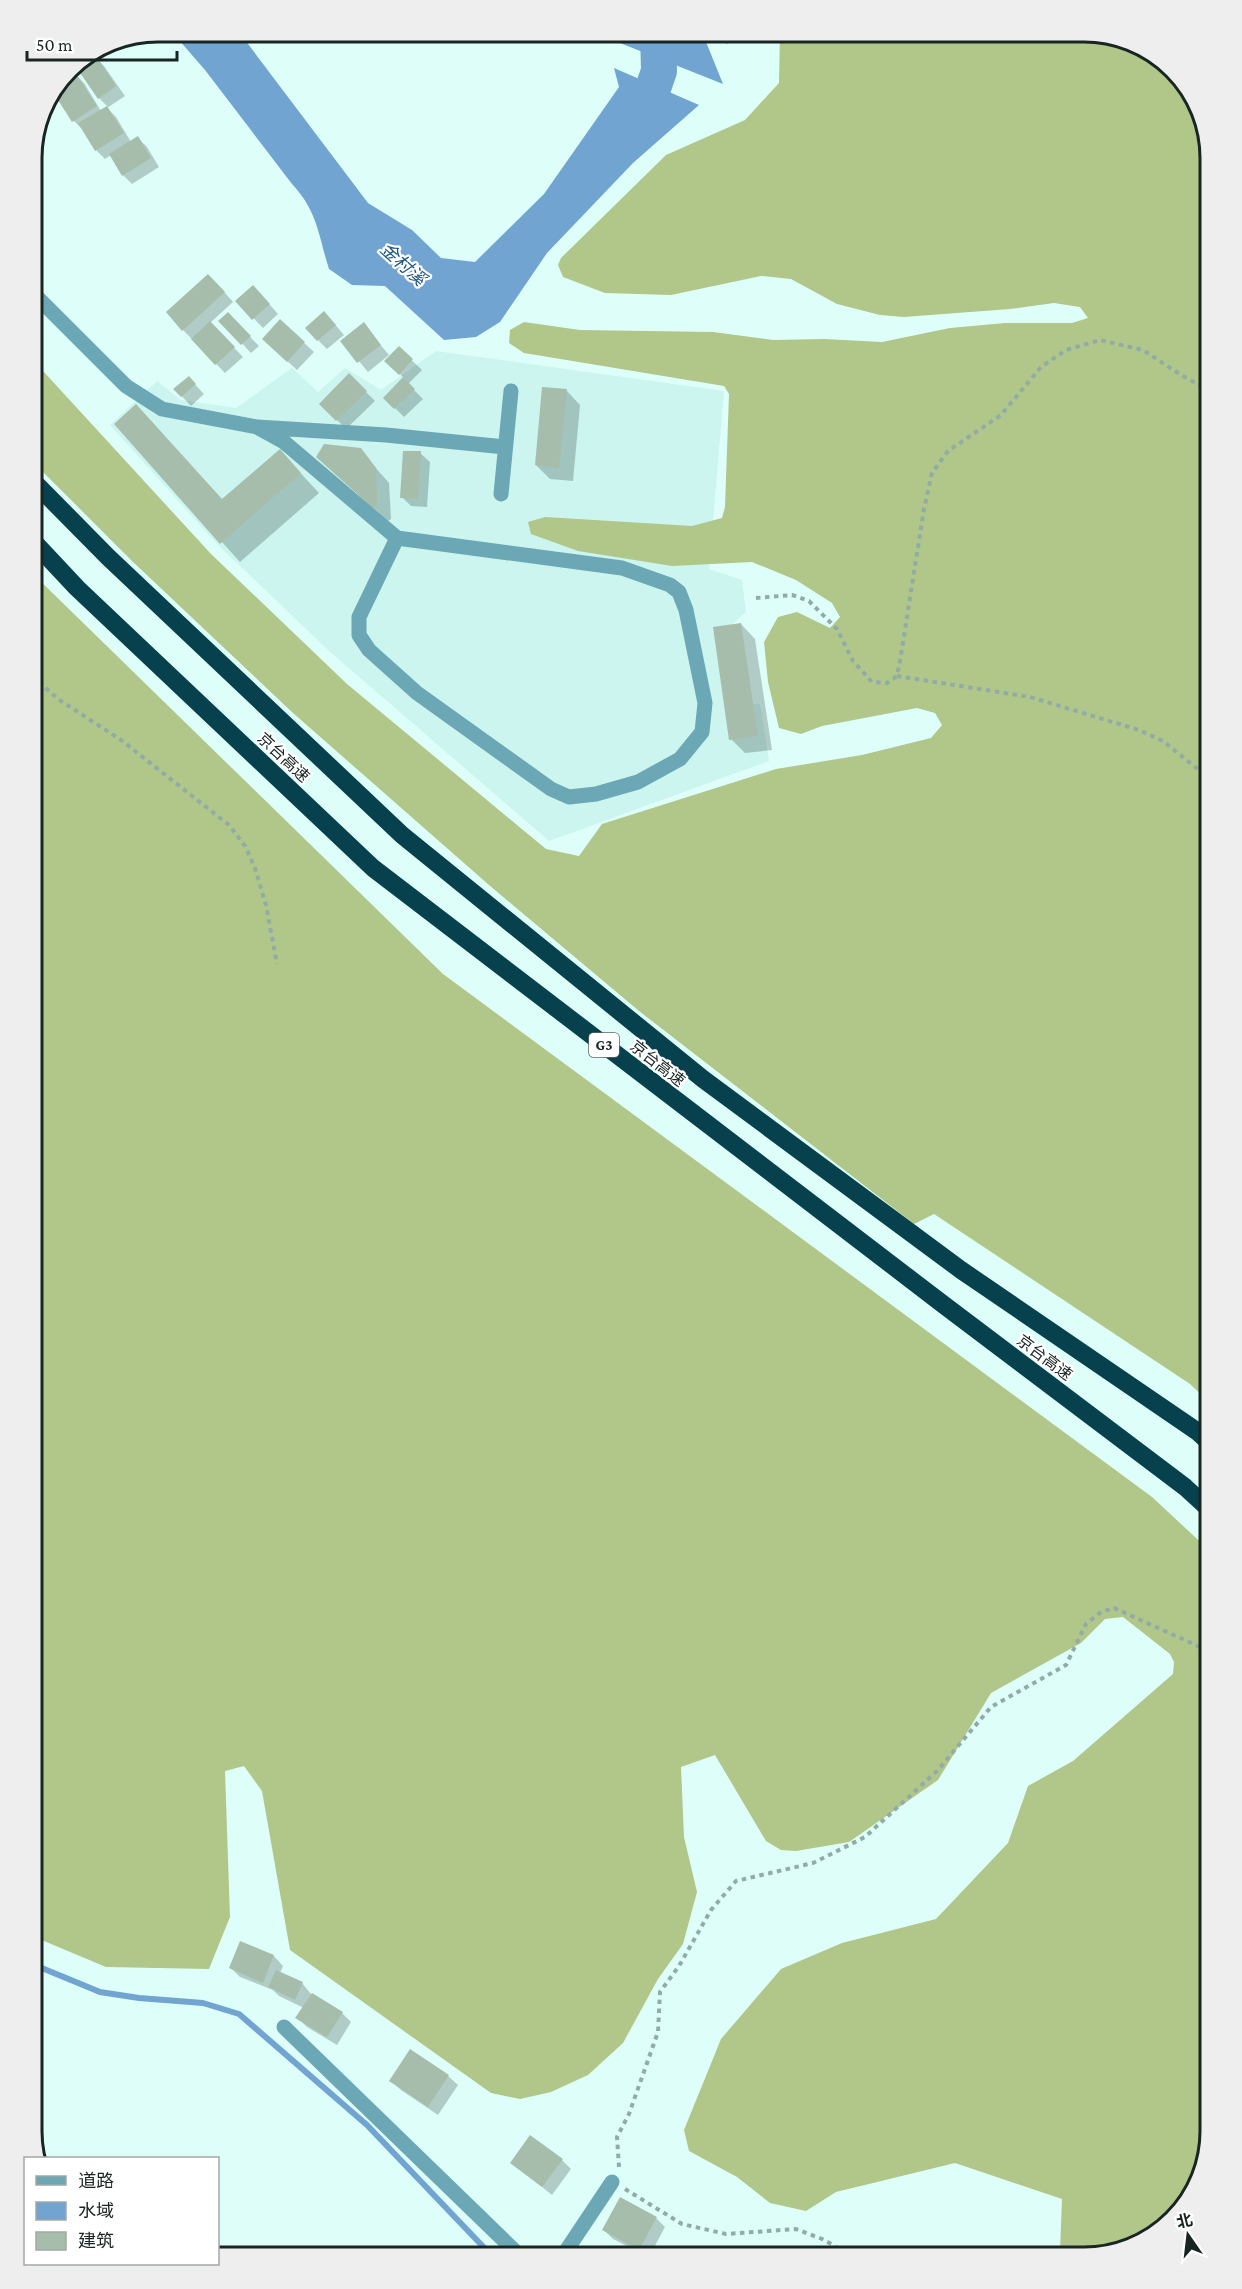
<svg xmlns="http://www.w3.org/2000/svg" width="1242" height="2289" viewBox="0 0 1242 2289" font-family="'Crimson Pro','Noto Sans SC',serif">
<rect width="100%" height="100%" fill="#defff9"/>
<path fill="#cbf5ee" d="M436 351 724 391 709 569 742 580 746 612 727 629 742 704H760L769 761 549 841 328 650 218 545 110 425 157 381 181 400 236 408 292 368 318 392 345 368 381 390Z"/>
<path fill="#b1c689" d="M780 32H1093L1161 57 1201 109 1210 158V1403L1190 1384 934 1214 914 1224 639 1011 489 885 293 713 132 561 32 461V359L211 554 347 684 546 849 579 856 602 824 776 769 862 755 931 738 942 725 935 713 917 708 822 726 801 734 779 728 768 682 764 642 778 617 797 612 830 628 840 617 832 603 796 580 752 562 672 566 578 551 531 534 528 522 545 517 692 526 722 518 725 507 729 394 724 386 524 353 509 343 510 330 524 322 580 330 713 332 773 340 824 339 882 342 950 328 1005 323H1072L1088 318 1080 307 1054 303 1010 309 904 317 880 315 837 304 791 279 761 276 671 295 605 293 563 277 558 265 561 258 666 155 745 120 779 83Z
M32 573 443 974 1152 1497 1210 1551V2132L1189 2202 1133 2248 1084 2257H1072L1060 2251 1062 2199 955 2163 836 2192 806 2211 770 2203 737 2177 689 2151 684 2130 721 2039 781 1969 842 1943 936 1919 1008 1843 1028 1786 1073 1761 1173 1674 1174 1662 1170 1654 1123 1617 1105 1619 1081 1643 991 1693 938 1780 849 1842 796 1851 781 1850 766 1841 715 1755 681 1767 684 1837 697 1892 683 1944 658 1979 623 2043 588 2075 551 2092 520 2099 491 2093 290 1950 262 1791 244 1766 225 1771 230 1917 209 1969 106 1967 32 1936Z"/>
<path fill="#71a4d0" d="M172 32H239L368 203 412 230 441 258 475 262 544 194 619 87 614 68 699 105 633 163 547 253 500 322 476 337 444 340 385 286 352 285 329 269C318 234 318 212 292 184L205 70Z
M616 32H702L723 84 615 41Z"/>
<path fill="#0003" d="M94 56 104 66 125 96 107 108 116 117 131 142 138 138 147 147 159 167 132 184 123 175 111 155 105 159 96 150 83 130 74 121 54 90 57 86 75 74 84 83 101 111 108 107 99 98Z
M218 285 233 302 210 323 243 357 225 373 183 330Z
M262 296 278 314 263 328 237 301Z
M228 314 259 346 251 353 221 321Z
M280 321 314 352 297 370 273 348Z
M333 322 344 335 327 349 318 340Z
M363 324 389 355 368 372 342 341Z
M399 348 422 370 408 384 423 399 404 417 385 398 404 378 386 361Z
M349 375 375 401 346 429 321 404Z
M189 378 204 394 191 406 175 389Z
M566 390 580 405 573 481 550 479 536 465Z
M136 406 223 501 280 451 319 493 240 562 116 424Z
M360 450 389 483 391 519 388 521 332 471Z
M420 453 430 462 427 507 411 506 402 497Z
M741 624 755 639 772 750 745 753 731 739Z
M241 1943 274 1956 283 1966 280 1973 302 1983 311 1994 342 2013 351 2022 337 2045 307 2027 297 2017 304 2008 279 1996 273 1990 240 1977 231 1968Z
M411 2051 448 2076 458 2085 438 2115 401 2090 391 2081Z
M562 2160 571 2169 552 2195 512 2163Z
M656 2218 665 2227 649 2257 613 2239 604 2230Z"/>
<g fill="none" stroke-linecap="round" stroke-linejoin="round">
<path stroke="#71a4d0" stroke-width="6" d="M32 1964 100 1992 139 1998 203 2003 239 2014 367 2125 493 2257"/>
<path stroke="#71a4d0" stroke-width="36" d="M627 127 649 100 659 71 658 32"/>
</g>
<path fill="#a6bdac" d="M95 54 116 86 98 99 76 67Z
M75 72 97 106 72 122 53 92 59 83Z
M107 106 124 133 95 151 78 123Z
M138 136 151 158 122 176 109 154Z
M208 274 225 292 182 331 166 312Z
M253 285 270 304 252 320 235 301Z
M324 311 336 325 317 341 305 328Z
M228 312 251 336 241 345 218 321Z
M280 319 305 342 287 362 262 339Z
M210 321 235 347 215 365 191 339Z
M364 322 381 345 357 363 340 341Z
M399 346 413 359 399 375 384 361Z
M349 373 367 391 336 421 319 404Z
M189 376 196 384 181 397 173 389Z
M403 377 415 389 394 409 383 398Z
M542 387 567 389 559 468 535 465Z
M136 404 222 499 280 449 301 473 220 544 114 424Z
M324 444 361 448 376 468 377 504 373 508 316 457Z
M403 451H421L418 499 400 498Z
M741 623 758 736 729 740 713 627Z
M240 1941 274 1955 263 1983 229 1968Z
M276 1970 303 1982 295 2000 268 1987Z
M312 1993 343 2012 327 2037 295 2018Z
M410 2049 449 2075 428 2107 389 2081Z
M530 2135 563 2159 542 2187 510 2163Z
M620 2197 657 2217 639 2250 602 2230Z"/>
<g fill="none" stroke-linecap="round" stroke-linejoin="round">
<path stroke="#92aba7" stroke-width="4" stroke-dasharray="4.5 4.5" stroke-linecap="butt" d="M721 32 728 43
M756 598 792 595 809 601 837 629 853 661 872 682 887 683 897 676 901 655 924 509 932 473 948 451 1001 415 1041 367 1066 350 1100 340 1143 350 1181 375 1210 391
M32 676 58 699 121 740 229 825 245 846 255 868 266 905 277 964
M897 676 1030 697 1139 730 1163 741 1210 779
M619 2167 617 2137 629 2114 658 2032 660 1992 679 1966 711 1910 736 1881 813 1863 865 1837 937 1771 991 1707 1066 1665 1086 1624 1101 1612 1114 1608 1198 1646 1210 1655
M625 2189 682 2224 726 2234 796 2229 822 2239 835 2246 840 2251 838 2257"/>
<path stroke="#6ba7b5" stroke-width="15" d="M32 292 126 386 162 409 257 427 386 435 505 447
M257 427 284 442 397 538 622 568 670 585 679 592 686 610 705 703 702 732 680 759 638 782 596 794 569 797 551 789 417 693 369 650 359 635V617L397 538
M501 494 511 391
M284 2027 521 2257
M562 2257 612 2182"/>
<path stroke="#07414d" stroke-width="18" d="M32 480 108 557 402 835 703 1079 961 1270 1198 1432 1210 1443
M32 540 77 588 373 868 944 1305 1185 1487 1210 1510"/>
</g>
<g text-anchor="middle" stroke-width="4.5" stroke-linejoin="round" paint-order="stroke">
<rect fill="#fff" stroke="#5e6665" stroke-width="1.5" x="589" y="1033" width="30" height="24" rx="4.5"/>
<g font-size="15" font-weight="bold" fill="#192523">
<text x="604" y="1050">G3</text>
</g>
<g font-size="16" fill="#192523" stroke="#fff">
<text transform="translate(284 757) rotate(43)" y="6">京台高速</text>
<text transform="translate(658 1063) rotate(38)" y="6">京台高速</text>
<text transform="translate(1045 1357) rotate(37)" y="6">京台高速</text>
</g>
<g font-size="18" font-style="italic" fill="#1d5681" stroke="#fff">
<text transform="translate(403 264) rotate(42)" y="6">金村溪</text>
</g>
</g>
<path d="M0 0H1242V2289H0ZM158 42H1084A116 116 0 0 1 1200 158V2131A116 116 0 0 1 1084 2247H158A116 116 0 0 1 42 2131V158A116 116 0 0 1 158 42Z" fill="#edeeed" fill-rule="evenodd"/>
<path fill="none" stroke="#192523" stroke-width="3" d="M158 42H1084A116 116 0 0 1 1200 158V2131A116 116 0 0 1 1084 2247H158A116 116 0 0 1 42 2131V158A116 116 0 0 1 158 42Z"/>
<rect x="24" y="2157" width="195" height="108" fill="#ffffff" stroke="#a3a8a7" stroke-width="1.5"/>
<rect x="36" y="2176" width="30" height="9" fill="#6ba7b5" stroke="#a3a8a7" stroke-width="1.5"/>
<text x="78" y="2187" font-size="18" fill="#192523">道路</text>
<rect x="36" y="2202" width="30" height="18" fill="#71a4d0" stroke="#a3a8a7" stroke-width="1.5"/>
<text x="78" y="2217" font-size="18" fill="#192523">水域</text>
<rect x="36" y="2232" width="30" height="18" fill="#a6bdac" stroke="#a3a8a7" stroke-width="1.5"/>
<text x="78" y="2247" font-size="18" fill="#192523">建筑</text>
<g transform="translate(1188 2235) rotate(346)" stroke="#ffffff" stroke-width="4.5" paint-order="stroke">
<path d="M0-4.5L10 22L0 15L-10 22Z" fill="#192523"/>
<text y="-9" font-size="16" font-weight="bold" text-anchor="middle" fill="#192523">北</text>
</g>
<path d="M27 51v9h150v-9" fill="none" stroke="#192523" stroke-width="3"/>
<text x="36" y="51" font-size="18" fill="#192523" stroke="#ffffff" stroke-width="4.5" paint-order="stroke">50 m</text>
</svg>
